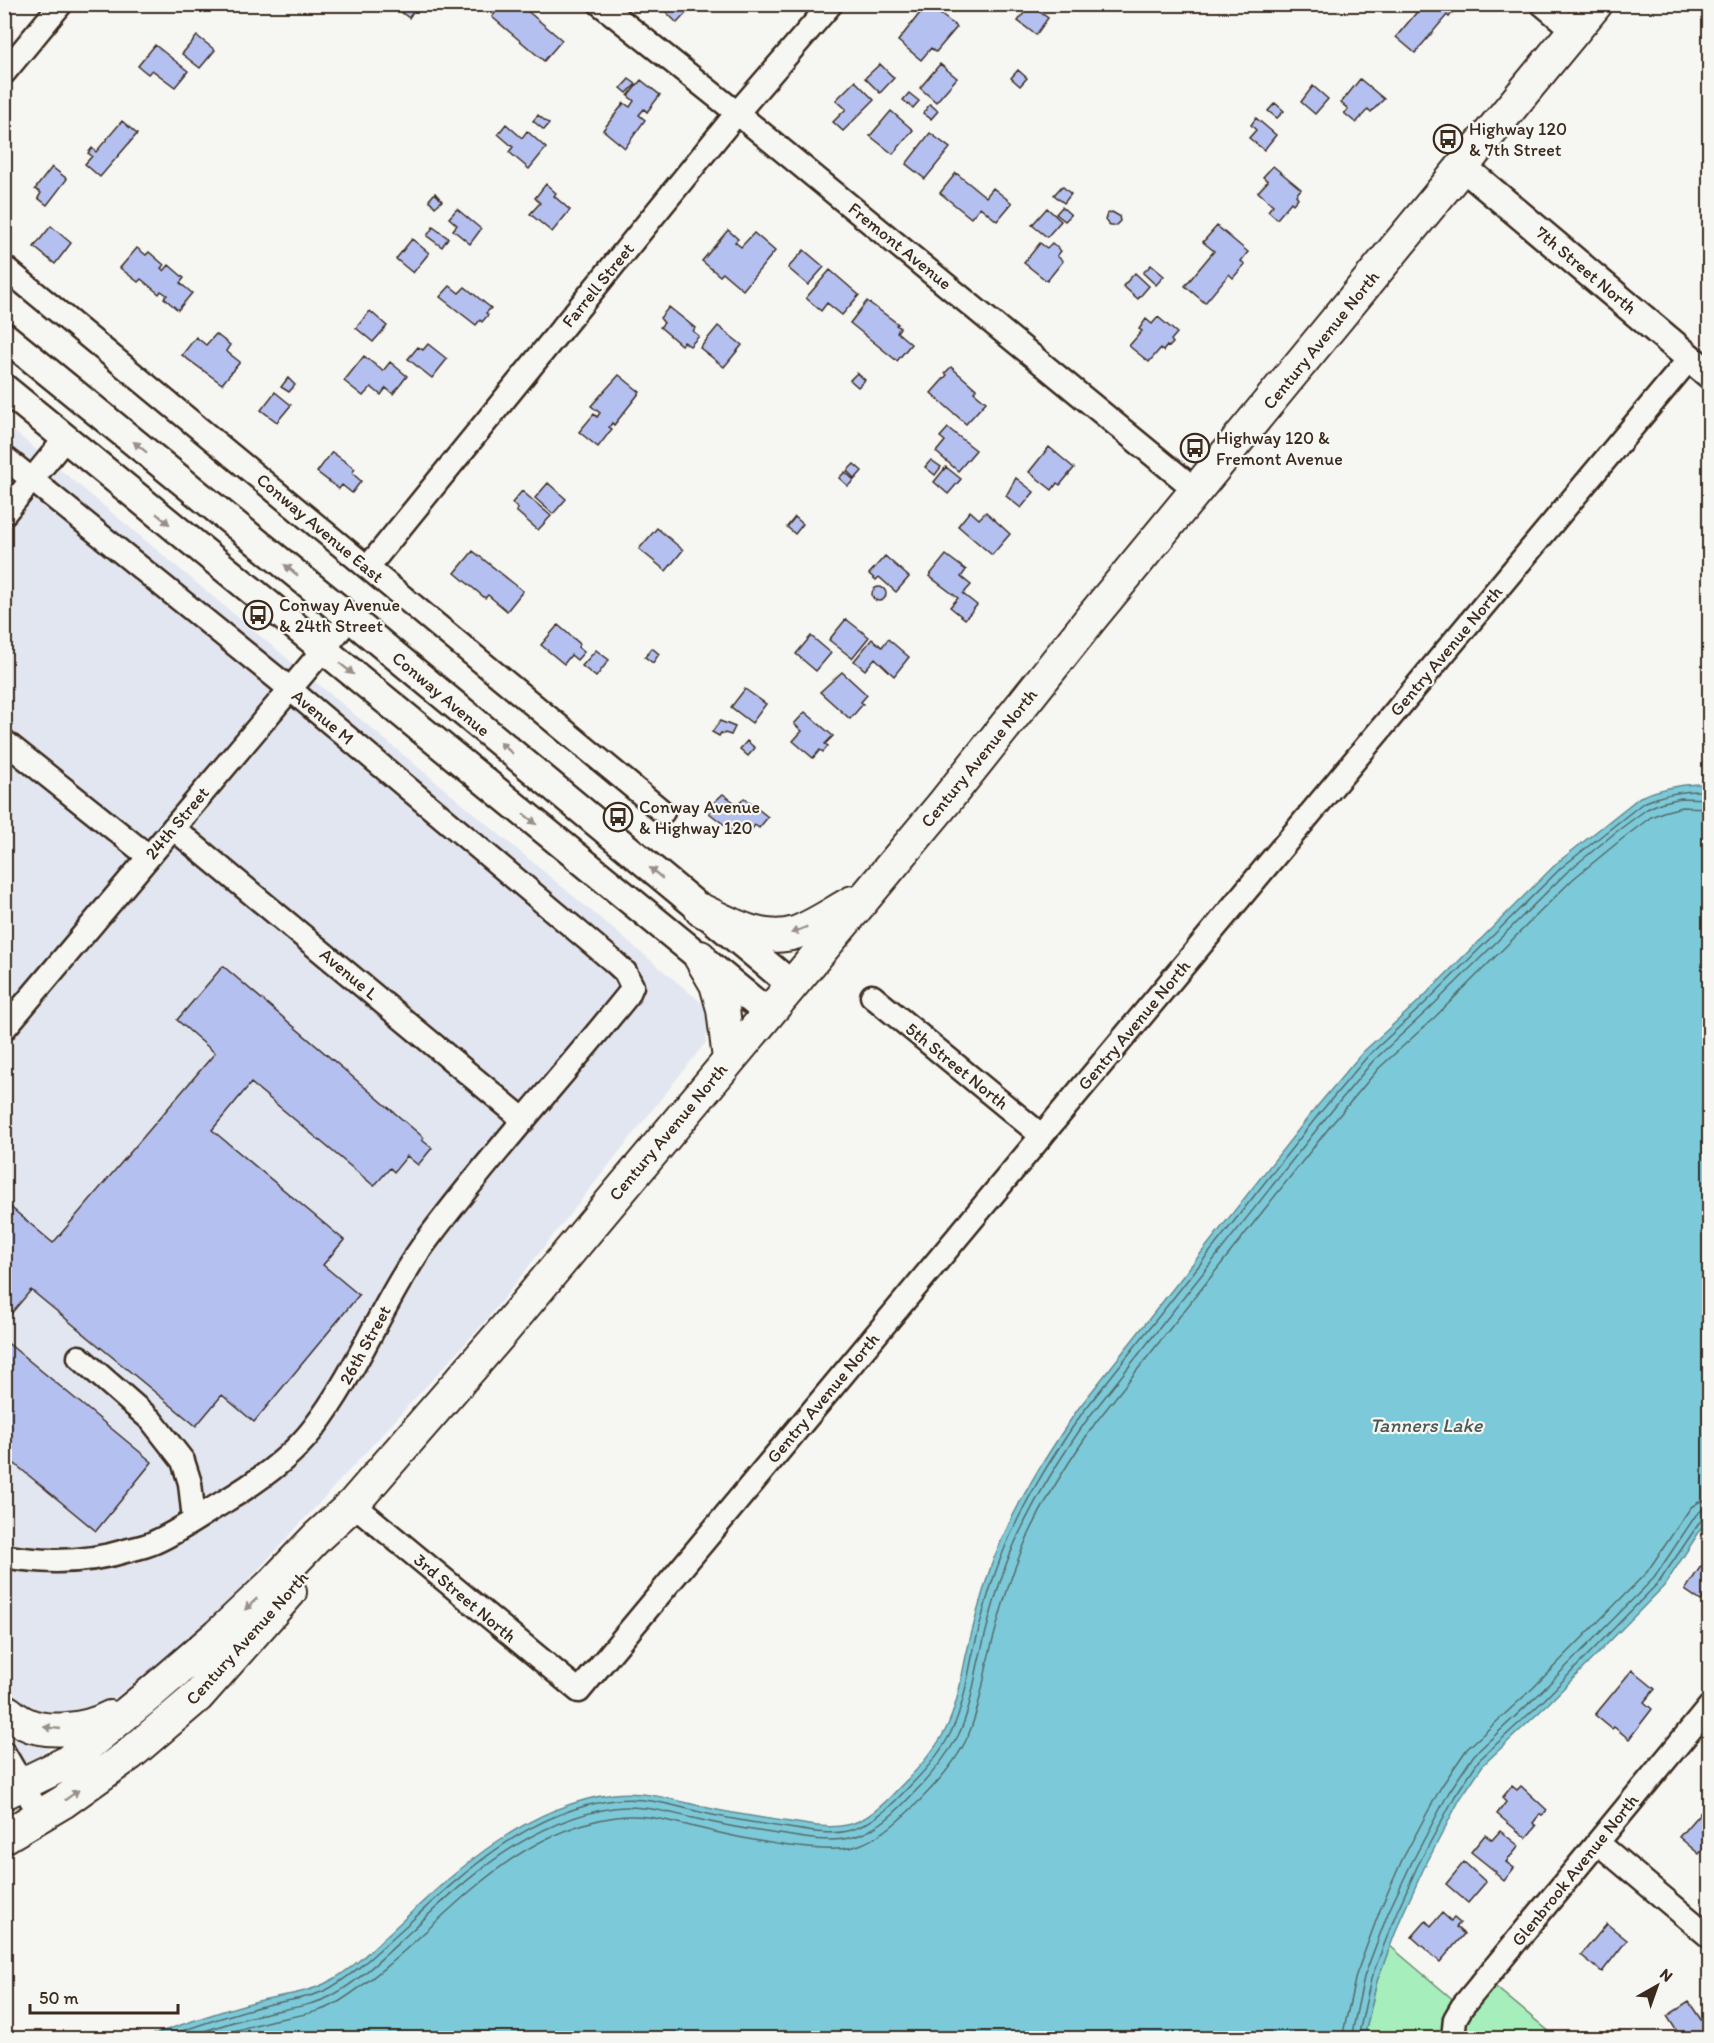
<svg xmlns="http://www.w3.org/2000/svg" width="1714" height="2043" viewBox="0 0 1714 2043" font-family="Itim,sans-serif">
<rect width="100%" height="100%" fill="#f6f6f2"/>
<filter id="ink" filterUnits="userSpaceOnUse"><feTurbulence type="fractalNoise" baseFrequency=".0167" numOctaves="2"/><feDisplacementMap in="SourceGraphic" scale="12" xChannelSelector="R" yChannelSelector="G"/><feConvolveMatrix kernelMatrix="1 2 1 2 8 2 1 2 1" color-interpolation-filters="sRGB"/></filter>
<g filter="url(#ink)">
<path fill="#e2e6f1" d="M4 423 708 1008 706 1042 483 1324 201 1632 43 1753 5 1774Z"/>
<path fill="#a6eebc" stroke="#708c6d" stroke-width="1.5" d="M1390 1946 1462 2007 1486 1979 1557 2038H1364L1377 1981Z"/>
<path fill="#7ccad9" stroke="#628a8e" stroke-width="1.5" d="M1698 784 1710 786 1709 1517 1664 1586 1548 1704 1483 1765 1460 1799 1423 1870 1401 1918 1377 1981 1364 2038H143C181 2025 219 2011 258 2001 280 1995 305 1994 326 1983 354 1969 377 1944 400 1923 461 1866 528 1805 614 1794 646 1790 677 1801 708 1808 735 1814 762 1818 790 1822 808 1825 829 1829 847 1825 867 1821 884 1804 898 1789 916 1771 934 1752 946 1729 957 1707 961 1680 966 1656 974 1623 982 1590 994 1558 1015 1504 1046 1456 1078 1409L1314 1110 1363 1052 1419 1001 1558 862 1640 797C1659 789 1677 785 1698 784Z"/>
<g fill="none" stroke-linecap="round" stroke-linejoin="round">
<path stroke="#556a69" stroke-width="1.5" d="M161 2038C195 2027 229 2014 263 2006 285 2000 310 1999 330 1988 359 1971 383 1946 408 1924 467 1869 532 1810 615 1800 647 1796 678 1807 708 1814 735 1820 762 1824 789 1828 808 1831 832 1836 851 1830 871 1824 888 1809 902 1794 921 1775 941 1754 952 1730 963 1707 967 1681 972 1657 980 1624 988 1591 1000 1560 1020 1507 1051 1458 1083 1412L1319 1114 1367 1057 1423 1005 1562 867 1643 803C1666 793 1686 790 1710 791
M184 2038C211 2029 239 2019 267 2013 289 2008 313 2006 333 1995 362 1979 386 1954 410 1932 469 1876 530 1821 613 1808 640 1804 667 1812 693 1818 721 1825 750 1830 778 1834 802 1837 829 1844 853 1837 874 1832 893 1815 908 1799 927 1780 945 1759 958 1736 969 1714 973 1687 978 1664 986 1630 995 1595 1007 1562 1027 1510 1057 1462 1089 1417L1325 1119 1373 1061 1428 1010 1567 872 1616 832 1647 809 1660 803 1681 798 1710 799
M211 2038C231 2032 250 2026 270 2021 293 2016 320 2014 340 2001 435 1940 496 1834 616 1817 642 1813 668 1821 694 1827 731 1836 822 1857 857 1846 879 1838 895 1824 912 1808 933 1788 956 1763 968 1736 978 1712 983 1685 988 1659 996 1628 1004 1596 1016 1565 1035 1514 1065 1467 1096 1422L1332 1124 1379 1068 1435 1017 1573 879 1622 839 1651 817 1663 812 1682 807 1710 808
M1342 2038 1356 1975 1380 1910 1402 1860 1441 1787 1467 1749 1533 1688 1647 1572 1691 1507 1699 1502 1710 1500
M1351 2038 1364 1977 1388 1913 1411 1864 1449 1792 1474 1755 1539 1694 1654 1578 1696 1515 1702 1510 1710 1509
M1358 2038 1371 1979 1395 1916 1417 1867 1455 1796 1479 1760 1544 1700 1659 1582 1702 1519 1710 1517"/>
</g>
<path fill="#b4c0f0" stroke="#3b2a1e" stroke-width="1.5" d="M406 4 414 10 409 18 401 12Z
M502 4H519L562 40 544 61 492 17Z
M658 4H685L690 9 677 23Z
M927 4 957 27 936 52 931 48 921 60 898 41Z
M1420 4H1456L1454 7 1455 9 1449 17 1447 15 1415 53 1396 37 1422 6Z
M1030 5 1048 18 1036 35 1018 21Z
M197 36 215 50 200 68 182 54Z
M155 45 188 71 175 87 152 70 148 74 138 66Z
M880 64 894 78 880 93 865 78Z
M940 64 957 78 936 102 920 88Z
M1018 70 1027 78 1020 86 1011 78Z
M629 79 636 84 627 93 621 88Z
M1360 79 1384 99 1371 112 1368 109 1356 123 1344 113 1348 109 1341 103Z
M641 80 660 95 647 112 644 109 639 115 645 120 625 148 603 130 624 103 630 107 634 101 628 96Z
M855 81 874 100 843 131 833 122 846 109 836 100Z
M1313 86 1328 99 1315 114 1301 102Z
M909 93 919 101 913 108 903 100Z
M1275 103 1284 111 1277 118 1268 111Z
M930 104 938 111 931 119 923 113Z
M891 111 913 130 893 154 870 136Z
M538 115 549 124 544 130 533 121Z
M1256 118 1276 135 1264 150 1249 138 1256 130 1251 125Z
M122 121 137 134 100 177 85 164 92 156 88 153 92 148 96 152Z
M506 124 522 138 527 131 546 148 529 169 509 152 513 147 498 134Z
M930 133 950 148 925 179 906 164Z
M1273 166 1301 189 1296 195 1298 198 1293 204 1291 202 1277 219 1268 211 1273 205 1258 192 1268 181 1263 177Z
M52 167 67 179 47 205 38 198 41 193 35 189Z
M956 173 986 197 993 188 1012 203 997 221 980 207 971 218 940 193Z
M546 184 556 193 554 196 570 210 552 232 530 214 540 203 535 198Z
M1062 186 1071 194 1064 203 1054 195Z
M435 193 442 201 435 207 429 200Z
M1062 207 1071 215 1065 221 1056 214Z
M1047 208 1061 221 1047 237 1032 225Z
M457 209 481 229 470 244 453 230 457 225 449 218Z
M1112 212 1119 216 1120 221 1115 226H1110L1105 220 1107 214Z
M51 226 71 243 55 264 34 247Z
M1217 226 1248 252 1241 261 1245 264 1233 278 1229 274 1205 303 1185 286 1214 251 1203 242Z
M433 227 448 238 442 247 427 236Z
M728 230 738 239 735 242 741 247 754 233 775 251 743 290 723 273 720 276 702 261Z
M412 239 429 253 413 273 396 259Z
M1040 243 1047 248 1052 243 1061 251 1057 256 1063 261 1047 281 1024 263Z
M137 248 146 255 149 252 164 265 161 268 164 271 169 265 184 278 180 283 192 293 178 310 164 298 167 295 161 291 159 294 141 279 138 282 120 268Z
M804 250 824 267 808 285 788 268Z
M1151 265 1164 276 1156 285 1143 273Z
M830 270 859 295 842 315 827 303 821 311 806 298Z
M1135 273 1149 286 1138 299 1123 286Z
M450 286 459 293 465 287 491 308 486 313 488 315 482 322 480 320 476 325 440 297Z
M867 301 898 324 896 325 900 328 897 332 911 344 897 361 850 323Z
M669 307 695 328 693 331 699 336 690 346 684 342 681 345 660 327 664 323 660 318Z
M370 311 387 326 373 342 356 328Z
M1158 317 1177 333 1171 340 1173 343 1169 347 1167 346 1163 351 1160 349 1149 362 1129 346 1142 331 1139 329 1146 319 1152 324Z
M718 326 742 345 724 367 700 348Z
M216 334 230 345 226 351 240 362 222 384 182 355 196 337 206 345Z
M428 344 447 359 432 378 408 359 418 347 423 350Z
M364 356 383 371 390 362 407 376 393 394 386 388 381 395 371 387 363 396 344 381Z
M951 367 976 389 974 392 986 402 966 424 931 393 947 375 945 373Z
M857 373 865 380 858 387 850 380Z
M619 375 640 392 614 425 612 423 609 427 612 429 598 447 579 432 594 414 597 417 600 413 591 406Z
M288 378 295 385 289 392 281 387Z
M275 392 291 405 277 422 261 410Z
M948 428 976 450 958 471 936 452 945 441 940 437Z
M1049 447 1074 468 1060 485 1057 483 1052 490 1029 472Z
M332 452 355 469 352 473 361 481 352 493 342 485 339 489 317 472Z
M931 460 941 467 935 475 925 467Z
M854 464 862 471 855 479 847 471Z
M946 467 961 479 948 494 934 482Z
M845 472 854 480 848 486 839 478Z
M1016 478 1034 492 1021 508 1006 496Z
M548 483 566 499 553 514 535 498Z
M522 491 551 516 538 530 516 511 518 509 512 503Z
M970 511 979 519 986 512 1010 534 992 555 958 526Z
M795 517 803 524 795 534 787 527Z
M657 528 683 550 666 571 639 549Z
M473 551 523 591 507 611 488 595 485 598 455 573Z
M946 555 966 570 961 577 971 585 963 594 977 605 965 619 950 607 958 598 929 576Z
M885 556 909 577 896 592 879 577 876 580 869 574Z
M872 594a7 7 0 1 1 14 0a7 7 0 1 1-14 0Z
M846 619 869 637 852 658 829 640Z
M558 625 580 644 578 647 584 652 577 660 571 655 564 664 541 645Z
M811 636 831 653 816 671 796 654Z
M872 639 882 647 888 639 909 657 894 676 875 658 865 670 854 661Z
M652 648 659 654 653 663 645 657Z
M596 650 609 660 596 677 582 666Z
M842 672 867 695 861 702 863 704 850 719 820 692Z
M745 689 766 704 752 723 731 707Z
M805 712 833 736 825 744 828 746 823 752 820 750 813 758 793 741 802 731 794 724Z
M720 721 735 727 731 735 725 733 724 734 721 733 719 736 712 732Z
M747 741 755 748 748 756 740 749Z
M723 794 738 805 744 798 768 817 759 828 755 825 748 834 739 828 735 833 709 813 714 807 711 805Z
M223 966 424 1138 422 1140 432 1148 418 1165 407 1156 394 1172 390 1168 374 1186 251 1083 212 1130 344 1240 323 1265 359 1295 254 1422 222 1395 196 1426 31 1290 4 1322V1209L8 1205 53 1243 215 1053 177 1020Z
M4 1340 152 1462 96 1531 4 1455Z
M1701 1566 1710 1572V1589L1701 1601 1685 1590Z
M1632 1670 1655 1689 1644 1702 1652 1709 1629 1739 1614 1727 1612 1729 1595 1715Z
M1512 1786 1517 1790 1521 1786 1547 1810 1542 1816 1540 1814 1533 1823 1536 1826 1526 1838 1497 1814 1506 1802 1502 1798Z
M1705 1807 1710 1810V1842L1699 1854 1679 1837Z
M1500 1831 1519 1846 1506 1862 1514 1868 1504 1881 1495 1873 1496 1872 1471 1852 1485 1835 1492 1840Z
M1464 1862 1486 1882 1468 1903 1446 1884Z
M1442 1913 1451 1921 1454 1918 1460 1923 1456 1927 1464 1934 1440 1962 1412 1937 1426 1921 1431 1926Z
M1607 1924 1627 1940 1602 1972 1581 1955Z
M1689 2002 1710 2033V2038H1676L1680 2036 1667 2016Z"/>
<g fill="none" stroke-linecap="round" stroke-linejoin="round">
<g stroke="#3b2a1e" stroke-width="27">
<path id="minor" d="M600 4 737 113 1197 491
M1542 4 1574 31
M4 73 61 4
M4 267 663 812
M4 457 290 689 613 961 625 972 632 986 628 995C563 1076 492 1153 430 1236 384 1296 359 1370 313 1429 289 1460 254 1484 222 1503 200 1516 178 1532 155 1542 147 1546 138 1548 129 1550 87 1563 47 1564 4 1556
M4 514 65 439
M368 567 737 113 831 4
M4 741 148 856
M173 828 524 1120
M872 996 1042 1136
M4 1029 350 618
M79 1357 151 1420 183 1461 190 1483 194 1520
M353 1504 579 1691 1690 358
M4 1753 40 1815
M1598 1843 1710 1937
M1453 2038 1455 2019 1462 2007 1710 1706"/>
</g>
<g stroke="#3b2a1e" stroke-width="32">
<path id="tertiary" d="M1463 167 1710 375
M4 336 350 618 792 985
M4 388 768 1013"/>
</g>
<g stroke="#3b2a1e" stroke-width="36">
<path id="secondary" d="M701 910C729 923 762 943 795 933 815 926 834 912 853 902
M700 957 716 984 723 1009 729 1059
M4 1710C11 1714 17 1720 24 1723 48 1735 88 1729 110 1717
M4 1793 66 1763 145 1698 218 1635 272 1584 318 1536 353 1504 504 1330 944 803 1092 617 1596 4
M4 1837 63 1802 130 1754 198 1696 290 1592"/>
</g>
<use href="#minor" stroke="#f6f6f2" stroke-width="22"/>
<use href="#tertiary" stroke="#f6f6f2" stroke-width="27"/>
<use href="#secondary" stroke="#f6f6f2" stroke-width="32"/>
</g>
<defs><path id="oneway-solid" d="M-6-.8H1V-3.2L6.5 0L1 3.2V.8H-6Z" transform="scale(1.5)"/></defs>
<g fill="#989088">
<use href="#oneway-solid" transform="translate(140 447) rotate(-141)"/>
<use href="#oneway-solid" transform="translate(163 519) rotate(39)"/>
<use href="#oneway-solid" transform="translate(291 570) rotate(-141)"/>
<use href="#oneway-solid" transform="translate(347 669) rotate(39)"/>
<use href="#oneway-solid" transform="translate(506 748) rotate(-140)"/>
<use href="#oneway-solid" transform="translate(530 819) rotate(39)"/>
<use href="#oneway-solid" transform="translate(656 873) rotate(-140)"/>
<use href="#oneway-solid" transform="translate(799 930) rotate(158)"/>
<use href="#oneway-solid" transform="translate(251 1604) rotate(137)"/>
<use href="#oneway-solid" transform="translate(52 1728) rotate(-174)"/>
<use href="#oneway-solid" transform="translate(72 1795) rotate(-36)"/>
</g>
</g>
<defs>
<g id="bus-ring" transform="scale(1.5)"><circle r="9.5" fill="#f6f6f2" stroke="#3b2a1e" stroke-width="1.5"/><path d="M-5-6H5V4H4V6H2V4H-2V6H-4V4H-5ZM-3.5-4V0h7V-4ZM-3.5 1.2v1.5H-2V1.2ZM2 1.2v1.5H3.5V1.2Z" fill="#3b2a1e"/></g>
</defs>
<g fill-rule="evenodd">
<use href="#bus-ring" x="1448" y="139"/>
<use href="#bus-ring" x="1195" y="448"/>
<use href="#bus-ring" x="258" y="615"/>
<use href="#bus-ring" x="618" y="817"/>
</g>
<g text-anchor="middle" stroke-width="4.5" stroke-linejoin="round" paint-order="stroke">
<g font-size="18" fill="#3b2a1e" stroke="#f6f6f2" text-anchor="start">
<text x="1469" y="135">Highway 120<tspan x="1469" dy="21">&amp; 7th Street</tspan></text>
<text x="1216" y="444">Highway 120 &amp;<tspan x="1216" dy="21">Fremont Avenue</tspan></text>
<text x="279" y="611">Conway Avenue<tspan x="279" dy="21">&amp; 24th Street</tspan></text>
<text x="639" y="813">Conway Avenue<tspan x="639" dy="21">&amp; Highway 120</tspan></text>
</g>
<g font-size="18" fill="#3b2a1e" stroke="#f6f6f2">
<text transform="translate(900 246) rotate(39)" y="6">Fremont Avenue</text>
<text transform="translate(1586 270) rotate(40)" y="6">7th Street North</text>
<text transform="translate(598 285) rotate(-51)" y="6">Farrell Street</text>
<text transform="translate(1321 340) rotate(-51)" y="6">Century Avenue North</text>
<text transform="translate(320 528) rotate(40)" y="6">Conway Avenue East</text>
<text transform="translate(1446 651) rotate(-50)" y="6">Gentry Avenue North</text>
<text transform="translate(441 694) rotate(40)" y="6">Conway Avenue</text>
<text transform="translate(323 717) rotate(40)" y="6">Avenue M</text>
<text transform="translate(979 758) rotate(-51)" y="6">Century Avenue North</text>
<text transform="translate(177 823) rotate(-50)" y="6">24th Street</text>
<text transform="translate(349 974) rotate(40)" y="6">Avenue L</text>
<text transform="translate(1134 1025) rotate(-50)" y="6">Gentry Avenue North</text>
<text transform="translate(957 1066) rotate(39)" y="6">5th Street North</text>
<text transform="translate(668 1132) rotate(-50)" y="6">Century Avenue North</text>
<text transform="translate(365 1345) rotate(-61)" y="6">26th Street</text>
<text transform="translate(823 1398) rotate(-50)" y="6">Gentry Avenue North</text>
<text transform="translate(465 1598) rotate(40)" y="6">3rd Street North</text>
<text transform="translate(247 1638) rotate(-48)" y="6">Century Avenue North</text>
<text transform="translate(1575 1870) rotate(-51)" y="6">Glenbrook Avenue North</text>
</g>
<g font-size="20" font-style="italic" fill="#4e5a56" stroke="#f6f6f2">
<text x="1426" y="1432">Tanners Lake</text>
</g>
</g>
<rect width="1714" height="2043" fill="none" stroke="#f6f6f2" stroke-width="24"/>
<rect x="12" y="12" width="1690" height="2019" fill="none" stroke="#3b2a1e" stroke-width="2" filter="url(#ink)"/>
<g transform="translate(1657 1986) rotate(40)" stroke="#f6f6f2" stroke-width="4.5" paint-order="stroke">
<path d="M0-4.5L10 22L0 15L-10 22Z" fill="#3b2a1e"/>
<text y="-9" font-size="16" font-weight="bold" text-anchor="middle" fill="#3b2a1e">N</text>
</g>
<path d="M30 2004v9h148v-9" fill="none" stroke="#3b2a1e" stroke-width="3"/>
<text x="39" y="2004" font-size="18" fill="#3b2a1e" stroke="#f6f6f2" stroke-width="4.5" paint-order="stroke">50 m</text>
</svg>
